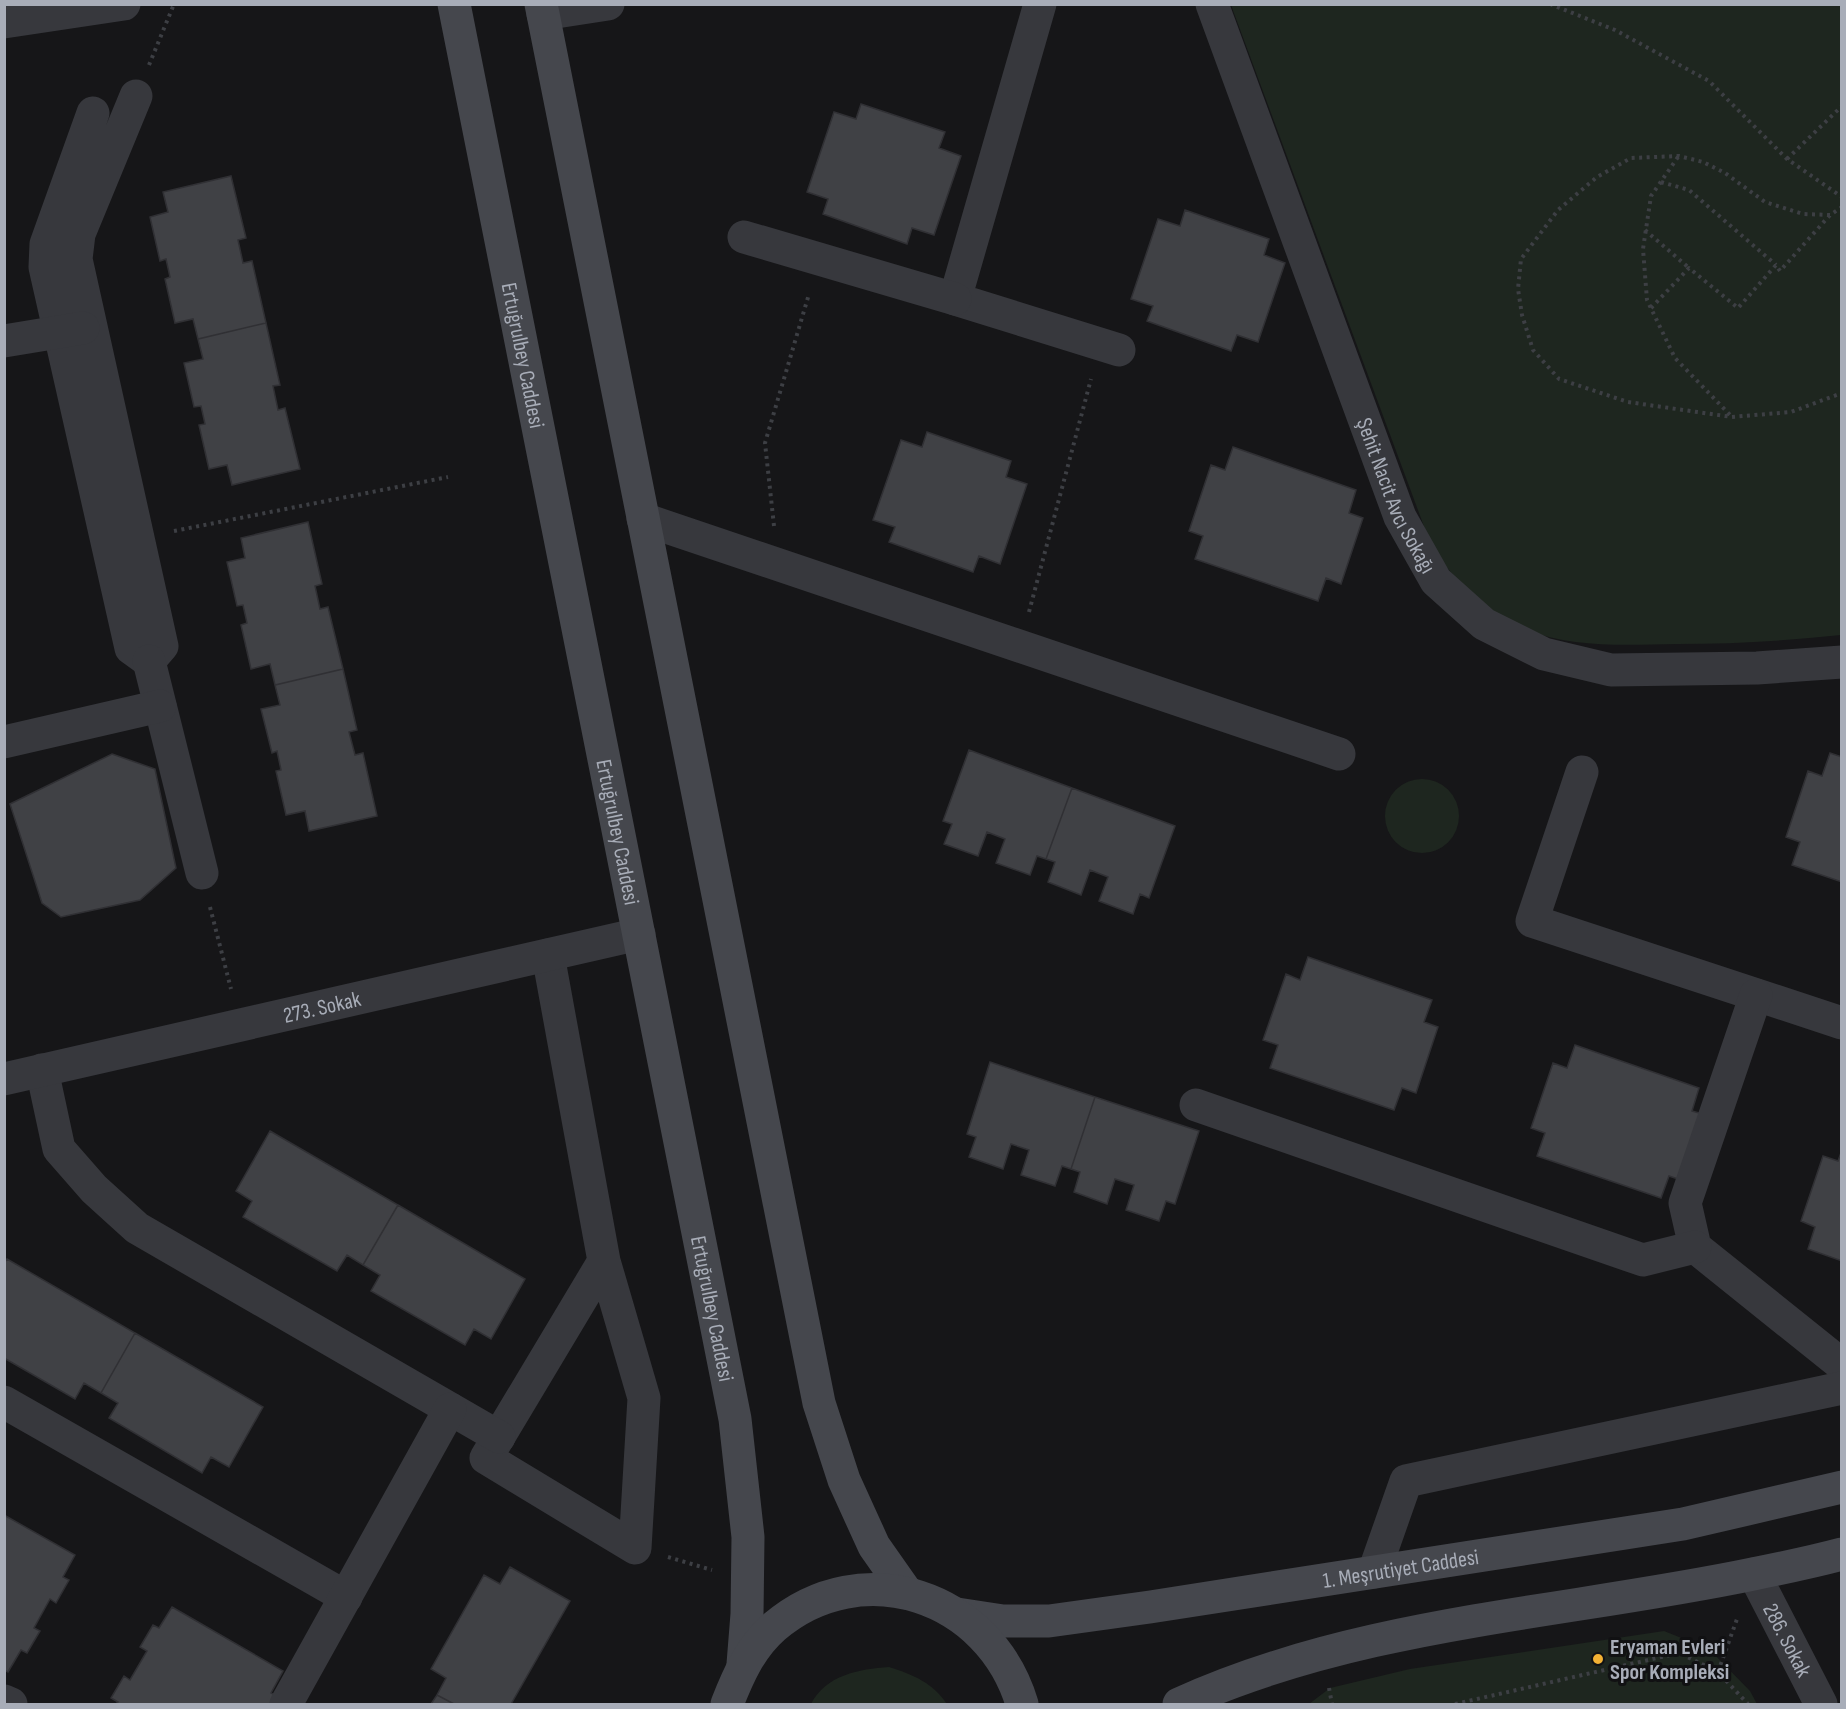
<svg xmlns="http://www.w3.org/2000/svg" width="1846" height="1709" viewBox="0 0 1846 1709" font-family="'Sofia Sans Condensed',sans-serif">
<rect width="100%" height="100%" fill="#161618"/>
<path fill="#1e261f" d="M1231 5H1841V635C1786 641 1732 644 1677 644 1613 645 1561 649 1502 620 1473 605 1452 573 1432 548Z
M1385 816a37 37 0 1 1 74 0a37 37 0 1 1-74 0Z
M1664 1631 1709 1649 1750 1691 1757 1704H1309L1330 1688 1410 1669Z
M889 1667C914 1675 933 1683 947 1704H811C826 1675 859 1669 889 1667Z"/>
<path fill="#404145" stroke="#303034" stroke-width="1.5" d="M861 104 945 132 939 148 961 156 934 235 912 228 907 244 823 214 828 199 807 192 834 112 856 119Z
M231 176 246 238 238 240 243 263 252 261 266 323 198 339 193 319 175 323 165 279 170 277 166 259 160 261 150 217 168 212 163 192Z
M1185 210 1269 239 1264 255 1285 263 1258 342 1237 335 1231 351 1147 321 1153 306 1131 299 1158 219 1180 226Z
M266 323 280 385 273 386 278 410 285 408 300 469 232 485 227 465 209 469 199 425 205 424 201 406 194 407 184 363 203 359 198 339Z
M927 432 1011 461 1006 477 1027 484 1000 564 979 556 973 572 889 542 895 527 873 520 901 440 922 447Z
M1233 447 1356 490 1349 513 1363 518 1341 584 1326 578 1318 601 1195 559 1203 536 1189 531 1211 465 1225 470Z
M308 522 322 584 315 586 320 609 328 607 343 669 275 685 270 664 251 669 241 625 247 623 243 605 237 606 227 562 245 558 241 538Z
M343 669 357 730 349 732 355 755 363 753 377 816 309 831 305 811 286 815 276 771 281 770 277 751 272 753 261 709 280 705 275 685Z
M969 750 1072 788 1046 859 1037 856 1030 875 996 863 1005 839 987 832 978 856 944 844 952 824 943 821Z
M1830 753 1842 757V882L1792 865 1800 842 1786 837 1808 771 1822 776Z
M112 754 155 769 176 868 140 900 61 917 42 903 10 804Z
M1072 788 1175 826 1149 898 1140 894 1133 914 1099 901 1108 877 1090 870 1081 895 1048 882 1055 862 1046 859Z
M1308 957 1432 1000 1424 1022 1438 1027 1416 1093 1402 1088 1394 1110 1270 1068 1278 1045 1263 1040 1286 974 1300 980Z
M1575 1045 1699 1088 1692 1111 1706 1115 1684 1181 1669 1176 1661 1198 1537 1156 1545 1133 1531 1128 1553 1063 1567 1068Z
M990 1062 1095 1097 1071 1169 1062 1166 1055 1186 1021 1175 1029 1150 1011 1144 1003 1169 969 1157 976 1137 967 1134Z
M1095 1097 1199 1131 1175 1204 1166 1201 1159 1221 1126 1210 1134 1185 1115 1179 1107 1204 1074 1192 1080 1172 1071 1169Z
M270 1131 398 1205 363 1265 347 1255 337 1271 243 1217 252 1201 236 1191Z
M1842 1150V1261L1808 1249 1815 1227 1801 1221 1823 1156 1838 1161Z
M398 1205 525 1279 491 1339 474 1329 465 1345 371 1291 380 1275 363 1265Z
M7 1259 135 1333 101 1393 84 1383 75 1399 4 1358V1263Z
M135 1333 263 1407 229 1467 211 1457 202 1473 109 1418 118 1403 101 1393Z
M4 1515 75 1555 63 1577 69 1580 56 1603 50 1599 34 1628 40 1631 27 1653 21 1650 8 1672 4 1670Z
M510 1567 570 1601 511 1704H454L437 1695 446 1678 431 1669 484 1575 500 1584Z
M172 1607 283 1671 271 1693 277 1696 273 1704H116L118 1702 111 1698 124 1676 130 1680 147 1651 140 1647 153 1625 159 1628Z
M437 1695 454 1704H431Z"/>
<g fill="none" stroke-linecap="round" stroke-linejoin="round">
<path stroke="#3d3f44" stroke-width="4" stroke-dasharray="3 4.5" stroke-linecap="butt" d="M1550 4 1615 30 1709 81 1787 159 1842 197
M149 65 174 4
M1678 157 1651 196 1643 249 1647 300 1675 358 1732 417
M1787 159 1842 106
M1661 182 1689 190 1776 265
M1830 215 1803 214 1765 202 1725 173 1703 162 1679 156 1631 158 1597 177 1558 210 1521 259 1518 289 1522 315 1533 350 1559 379 1628 402 1732 417 1791 412 1842 393
M1645 230 1689 268
M1651 308 1689 268 1738 308 1776 265 1780 271 1830 215 1842 207
M774 526 765 443 809 294
M174 531 448 477
M1029 612 1091 379
M210 907 231 989
M668 1557 712 1570
M1718 1672 1737 1619
M1329 1688 1332 1704
M1455 1704 1679 1653 1718 1672 1748 1704"/>
<g stroke="#37383d" stroke-width="33">
<path d="M1040 4 955 299 1119 350"/>
<path id="s1" d="M1212 4 1400 517 1436 581 1484 624 1544 654 1611 670 1757 668 1842 662"/>
<path d="M543 14 608 4"/>
<path d="M4 22 124 4"/>
<path d="M93 113 46 244 45 267 131 648 149 661 162 646 76 259 79 234 136 96"/>
<path d="M744 237 955 299"/>
<path d="M4 341 83 328"/>
<path d="M643 519 1339 754"/>
<path d="M149 661 202 873"/>
<path d="M4 742 160 706"/>
<path d="M1582 772 1532 921 1842 1023"/>
<path d="M548 955 604 1261 486 1458 635 1548 644 1398 604 1261"/>
<path d="M1756 995 1685 1203 1695 1247 1842 1365"/>
<path d="M42 1070 59 1149 94 1189 137 1228 499 1437"/>
<path id="s2" d="M4 1079 639 934"/>
<path d="M1196 1105 1643 1260 1695 1247"/>
<path d="M4 1402 346 1597"/>
<path d="M1374 1572 1406 1481 1842 1388"/>
<path id="s3" d="M1754 1574 1821 1704"/>
<path d="M4 1701 11 1704"/>
<path d="M286 1704 450 1409"/>
</g>
<g stroke="#45474d" stroke-width="33">
<path id="s4" d="M454 4 735 1419 748 1537 747 1614 743 1664"/>
<path d="M541 4 819 1403 844 1480 874 1546 907 1593"/>
<path id="s5" d="M957 1614 1003 1621H1049L1150 1607 1683 1524 1842 1487"/>
<path d="M727 1704C738 1676 750 1648 774 1627 862 1552 990 1596 1022 1704"/>
<path d="M1179 1704C1359 1622 1561 1614 1753 1574 1783 1568 1812 1562 1842 1554"/>
</g>
</g>
<circle fill="#f2b134" stroke="#111113" stroke-width="2" cx="1598" cy="1659" r="6"/>
<g text-anchor="middle" stroke-width="6" stroke-linejoin="round" paint-order="stroke">
<g font-size="22" fill="#a8adb8" stroke="#111113">
<text dy="8" stroke="none"><textPath href="#s4" startOffset="358">Ertuğrulbey Caddesi</textPath></text>
<text dy="8" stroke="none"><textPath href="#s1" startOffset="525">Şehit Nacit Avcı Sokağı</textPath></text>
<text dy="8" stroke="none"><textPath href="#s4" startOffset="844">Ertuğrulbey Caddesi</textPath></text>
<text dy="8" stroke="none"><textPath href="#s2" startOffset="326">273. Sokak</textPath></text>
<text dy="8" stroke="none"><textPath href="#s4" startOffset="1330">Ertuğrulbey Caddesi</textPath></text>
<text dy="8" stroke="none"><textPath href="#s5" startOffset="448">1. Meşrutiyet Caddesi</textPath></text>
<text dy="8" stroke="none"><textPath href="#s3" startOffset="74">286. Sokak</textPath></text>
</g>
<g font-size="22" font-weight="bold" fill="#a8adb8" stroke="#111113" text-anchor="start">
<text x="1610" y="1654">Eryaman Evleri<tspan x="1610" dy="25">Spor Kompleksi</tspan></text>
</g>
</g>
<rect width="1846" height="1709" fill="none" stroke="#a8adb8" stroke-width="12"/>
</svg>
